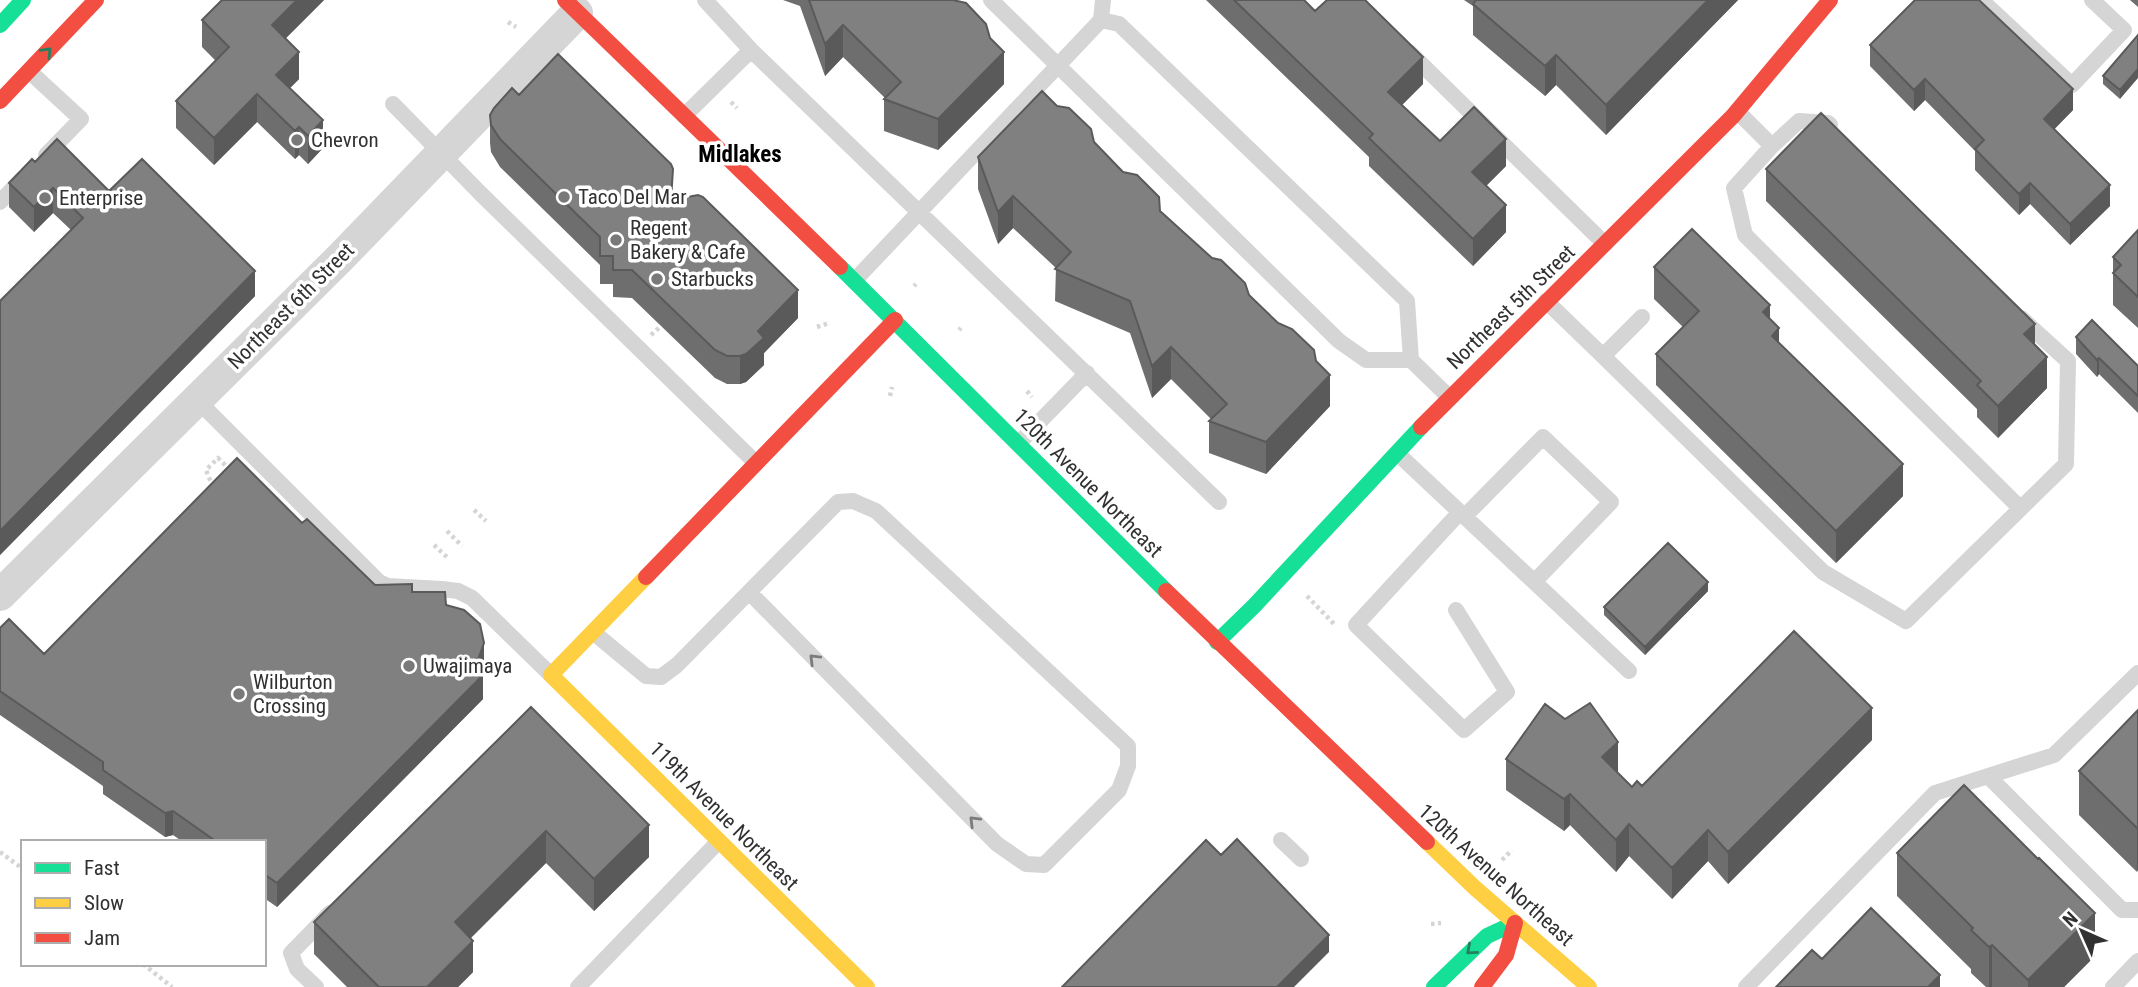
<svg xmlns="http://www.w3.org/2000/svg" width="2138" height="987" viewBox="0 0 2138 987" font-family="'Roboto Condensed',sans-serif">
<rect width="100%" height="100%" fill="#fff"/>
<g fill="none" stroke-linecap="round" stroke-linejoin="round">
<path stroke="#d5d5d5" stroke-width="4.5" stroke-dasharray="3.5 3.5" stroke-linecap="butt" d="M508 22 516 27
M731 102 737 108
M914 286 916 284
M817 327 829 323
M959 330 961 328
M651 335 661 326
M1027 391 1032 397
M890 396 892 387
M213 487 206 470 218 458 232 472
M474 510 486 521
M447 531 462 546
M434 545 449 559
M1307 596 1335 625
M0 852 23 869
M1502 860 1512 850
M1431 924 1441 923
M143 964 172 987"/>
<path stroke="#d5d5d5" stroke-width="16" d="M705 0 751 50 1219 502
M991 0 1339 341 1366 360H1411
M1981 0 2072 85 2124 30 2092 0
M1101 20 1103 0
M1409 52 1605 244
M29 71 81 119 46 155
M393 104 480 193 756 463
M1737 111 1772 146 1734 188 1745 235 2020 508
M684 116 751 50
M1772 146 1799 121 1828 123 1830 125
M0 202 23 178
M854 281 1101 20 1119 24 1407 301 1411 360 1449 397
M1546 301 1603 356 1642 317
M1603 356 1823 572 1906 621 2066 464 2068 361 2021 318
M198 401 379 582 388 586 442 589 458 591 472 598 551 675
M1019 443 1087 373
M1397 453 1629 671
M1465 516 1543 437 1611 502 1535 581
M1456 610 1507 692 1464 730 1356 625 1460 512
M593 632 646 676 661 677 677 665 838 502 853 501 876 511 1128 746V766L1119 790 1044 865 1026 864 997 844 749 592
M1988 776 2122 910H2138
M1281 840 1301 859
M316 987 297 969 291 953 330 913
M578 987 719 841
M1746 987 1935 793 2054 755 2138 673
M2113 987 2138 961"/>
<path stroke="#d5d5d5" stroke-width="32" d="M0 595 339 259 577 13"/>
<path stroke="#16e098" stroke-width="16" d="M0 25 23 0
M840 267 1166 591
M1217 642 1254 606 1421 427
M1434 987 1487 936 1515 923"/>
<path stroke="#ffcf43" stroke-width="16" d="M646 577 551 675 867 987
M1427 842 1475 888 1589 987"/>
<path stroke="#f24e42" stroke-width="16" d="M565 0 840 267
M0 101 96 0
M1421 427 1733 116 1830 0
M646 577 895 320
M1166 591 1427 842
M1482 987 1506 955 1515 923"/>
</g>
<path fill="#6e6e6e" d="M222 0H324L286 38 299 79 290 88 323 148 308 164 299 155 295 159 257 122 214 165 176 128V101L216 61 202 47V20Z
M783 0H953L1004 84 938 150 884 131V99L885 98 843 57 825 76 800 6Z
M1206 0H1304L1315 11 1423 84 1402 105 1440 141 1506 166 1486 186 1506 232 1473 266 1369 166V157Z
M1464 0H1738L1606 135 1556 85 1545 96 1473 35V6Z
M2130 0H2138V7Z
M2138 35 2120 99 2103 84V76Z
M1870 45 2073 110 2054 129 2110 206 2070 245 2030 204 2019 215 1975 170V151L1925 100 1914 111 1870 66Z
M519 95 673 200 798 318 764 353V365L746 382 740 384H727L715 378 632 298 613 297V284H600V265L500 167 491 152 490 143V115Z
M1094 142 1160 211 1249 295 1316 361 1330 406 1266 474 1209 453V421L1211 419 1171 379 1152 398 1130 333 1055 301 1056 268 1013 228 998 244 978 189V157Z
M35 162 109 191 255 296 0 555V301L71 230 53 213 34 232 9 207V183Z
M1766 169 2035 344 2047 388 1998 438 1977 417V409L1766 201Z
M2138 230V328L2113 305V257Z
M1654 267 1770 319 1779 343 1903 496 1836 563 1656 385V354L1683 327 1654 299Z
M2076 337 2138 366V413L2099 374 2097 377 2076 354Z
M302 523 375 585 412 592 446 605 484 667 482 674 483 699 277 907 264 898V842H183L173 835 165 837 103 794V786L0 715V628L44 654Z
M1708 591 1645 655 1604 615V607Z
M531 707 649 857 594 911 546 863 470 938 473 972 458 987H347L314 954V922Z
M2138 710 2137 872 2079 815V771Z
M1565 719 1632 787 1872 740 1728 884 1708 861 1672 899 1629 856 1616 872 1570 825 1564 831 1506 790V759Z
M1897 853 2095 956 2064 987H1986L1971 973V969L1897 896Z"/>
<path fill="#5a5a5a" d="M297 0H324L272 52V25Z
M1708 0H1738L1606 135V105Z
M843 25V57L825 76V44Z
M299 52V79L276 102V75Z
M1004 52V84L938 150V119Z
M1556 55V85L1545 96V66Z
M1423 57V84L1388 119V92Z
M2138 69V78L2120 99V90Z
M1925 79V100L1914 111V90Z
M2073 89V110L2044 140V119Z
M257 94V122L214 165V138Z
M323 120V148L308 164V136Z
M299 127V155L295 159V131Z
M1506 139V166L1472 200V172Z
M2030 183V204L2019 215V194Z
M2110 185V206L2070 245V224Z
M53 188V213L34 232V207Z
M1013 196V228L998 244V212Z
M1506 205V232L1473 266V239Z
M255 271V296L0 555V531Z
M798 290V318L764 353V365L746 382 740 384V356L758 331Z
M1770 305V337L1763 312Z
M2035 324V355L2024 334Z
M1779 328V360L1772 336Z
M1171 347V379L1152 398V366Z
M2047 357V388L1998 438V406Z
M2099 358V374L2097 377V360Z
M1330 375V406L1266 474V442Z
M1903 464V496L1836 563V531Z
M1708 582V591L1645 655V647Z
M484 643V667L480 678 483 675V699L277 907V883L475 668Z
M1872 708V740L1728 884V852Z
M1618 742V773L1602 757Z
M1570 794V825L1564 831V799Z
M173 811V835L165 837V813Z
M1629 824V856L1616 872V840Z
M649 825V857L594 911V879Z
M2138 827V870L2137 872V828Z
M1708 830V861L1672 899V868Z
M546 831V863L455 954V922Z
M2095 913V956L2064 987H2028V980Z
M1329 935V952L1294 987H1277Z
M473 941V972L458 987H427Z
M1992 945V987H1989V947Z
M1940 975V987H1928Z"/>
<path fill="#808080" stroke="#5a5a5a" stroke-width="2" d="M222 0H297L272 25 299 52 276 75 323 120 308 136 299 127 295 131 257 94 214 138 176 101 229 47 202 20Z
M809 0H953L966 3 986 24 990 38 1004 52 938 119 884 99 901 82 843 25 825 44Z
M1234 0H1304L1315 11 1327 0H1365L1423 57 1388 92 1440 141 1474 107 1506 139 1472 172 1506 205 1473 239 1369 138 1373 134Z
M1476 0H1708L1606 105 1556 55 1545 66 1473 4Z
M1915 0H1979L2073 89 2044 119 2110 185 2070 224 2030 183 2019 194 1975 149 1984 140 1925 79 1914 90 1870 45Z
M2138 35V69L2120 90 2103 76Z
M558 54 671 164 673 169 671 200 698 195 703 197 798 290 758 331 764 338 746 354 740 356H727L715 350 632 270H613V256H600V237L500 139 491 125 490 115 494 108 512 88 519 95Z
M1042 91 1057 106 1069 108 1091 129 1094 142 1123 172 1137 175 1159 197 1160 211 1212 258 1221 260 1245 283 1249 295 1278 323 1292 329 1314 350 1316 361 1330 375 1266 442 1209 421 1227 404 1171 347 1152 366 1130 301 1055 269 1071 252 1013 196 998 212 978 157Z
M1821 113 2035 324 2024 334 2047 357 1998 406 1977 385 1981 381 1766 169Z
M57 139 109 191 142 159 255 271 0 531V301L83 218 53 188 34 207 9 183 32 159 35 162Z
M1692 229 1770 305 1763 312 1779 328 1772 336 1903 464 1836 531 1656 354 1699 311 1654 267Z
M2138 230V297L2113 273 2121 265 2113 257Z
M2092 320 2138 366V396L2099 358 2097 360 2076 337Z
M237 458 302 523 307 519 375 585 412 584V592H445L446 605 464 610 480 624 484 643 475 668 483 675 277 883 264 874V842H217L173 811 165 813 103 770V762L0 691V628L9 619 44 654Z
M1668 543 1708 582 1645 647 1604 607Z
M1794 631 1872 708 1728 852 1708 830 1672 868 1629 824 1616 840 1570 794 1564 799 1506 759 1545 704 1565 719 1590 703 1618 742 1602 757 1632 787 1637 781 1642 786Z
M531 707 649 825 594 879 546 831 455 922 473 941 427 987H379L314 922Z
M2138 710V827L2137 828 2079 771Z
M1964 785 2038 859 2039 858 2095 913 2028 980 1992 945 1989 947 1971 930 1973 928 1897 853Z
M1237 839 1329 935 1277 987H1062L1206 840 1221 855Z
M1871 908 1940 975 1928 987H1776L1812 950 1822 959Z"/>
<defs><path id="oneway-chevron" d="M-2-3.5L2.5 0L-2 3.5" fill="none" stroke-width="1.6" stroke-linecap="round" stroke-linejoin="round" transform="scale(1.75)"/></defs>
<g stroke="#25805f">
<use href="#oneway-chevron" transform="translate(47 52) rotate(-46)"/>
<use href="#oneway-chevron" transform="translate(1471 950) rotate(139)"/>
</g>
<g stroke="#7b7b7b">
<use href="#oneway-chevron" transform="translate(814 659) rotate(-135)"/>
<use href="#oneway-chevron" transform="translate(974 821) rotate(-135)"/>
</g>
<g fill="#797979" stroke="#fff" stroke-width="2.5">
<circle cx="297" cy="140" r="7"/>
<circle cx="564" cy="197" r="7"/>
<circle cx="45" cy="198" r="7"/>
<circle cx="616" cy="240" r="7"/>
<circle cx="657" cy="279" r="7"/>
<circle cx="409" cy="666" r="7"/>
<circle cx="239" cy="694" r="7"/>
</g>
<g text-anchor="middle" stroke-width="7" stroke-linejoin="round" paint-order="stroke">
<g font-size="21" fill="#313131" stroke="#fff" text-anchor="start">
<text x="311" y="147">Chevron</text>
<text x="578" y="204">Taco Del Mar</text>
<text x="59" y="205">Enterprise</text>
<text x="630" y="235">Regent<tspan x="630" dy="24">Bakery &amp; Cafe</tspan></text>
<text x="671" y="286">Starbucks</text>
<text x="423" y="673">Uwajimaya</text>
<text x="253" y="689">Wilburton<tspan x="253" dy="24">Crossing</tspan></text>
</g>
<g font-size="21" fill="#313131" stroke="#fff">
<text transform="translate(291 306) rotate(-45)" y="7">Northeast 6th Street</text>
<text transform="translate(1511 307) rotate(-44)" y="7">Northeast 5th Street</text>
<text transform="translate(1088 483) rotate(45)" y="7">120th Avenue Northeast</text>
<text transform="translate(724 816) rotate(45)" y="7">119th Avenue Northeast</text>
<text transform="translate(1496 875) rotate(42)" y="7">120th Avenue Northeast</text>
</g>
<g font-size="23" font-weight="bold" fill="#000" stroke="#fff">
<text x="740" y="162">Midlakes</text>
</g>
</g>
<rect x="21" y="840" width="245" height="126" fill="#ffffff" stroke="#adadad" stroke-width="2"/>
<rect x="35" y="863" width="35" height="10" fill="#16e098" stroke="#adadad" stroke-width="2"/>
<text x="84" y="875" font-size="21" fill="#313131">Fast</text>
<rect x="35" y="898" width="35" height="10" fill="#ffcf43" stroke="#adadad" stroke-width="2"/>
<text x="84" y="910" font-size="21" fill="#313131">Slow</text>
<rect x="35" y="933" width="35" height="10" fill="#f24e42" stroke="#adadad" stroke-width="2"/>
<text x="84" y="945" font-size="21" fill="#313131">Jam</text>
<g transform="translate(2082 931) rotate(315)" stroke="#ffffff" stroke-width="5" paint-order="stroke">
<path d="M0-5L12 26L0 18L-12 26Z" fill="#313131"/>
<text y="-10" font-size="19" font-weight="bold" text-anchor="middle" fill="#313131">N</text>
</g>
</svg>
